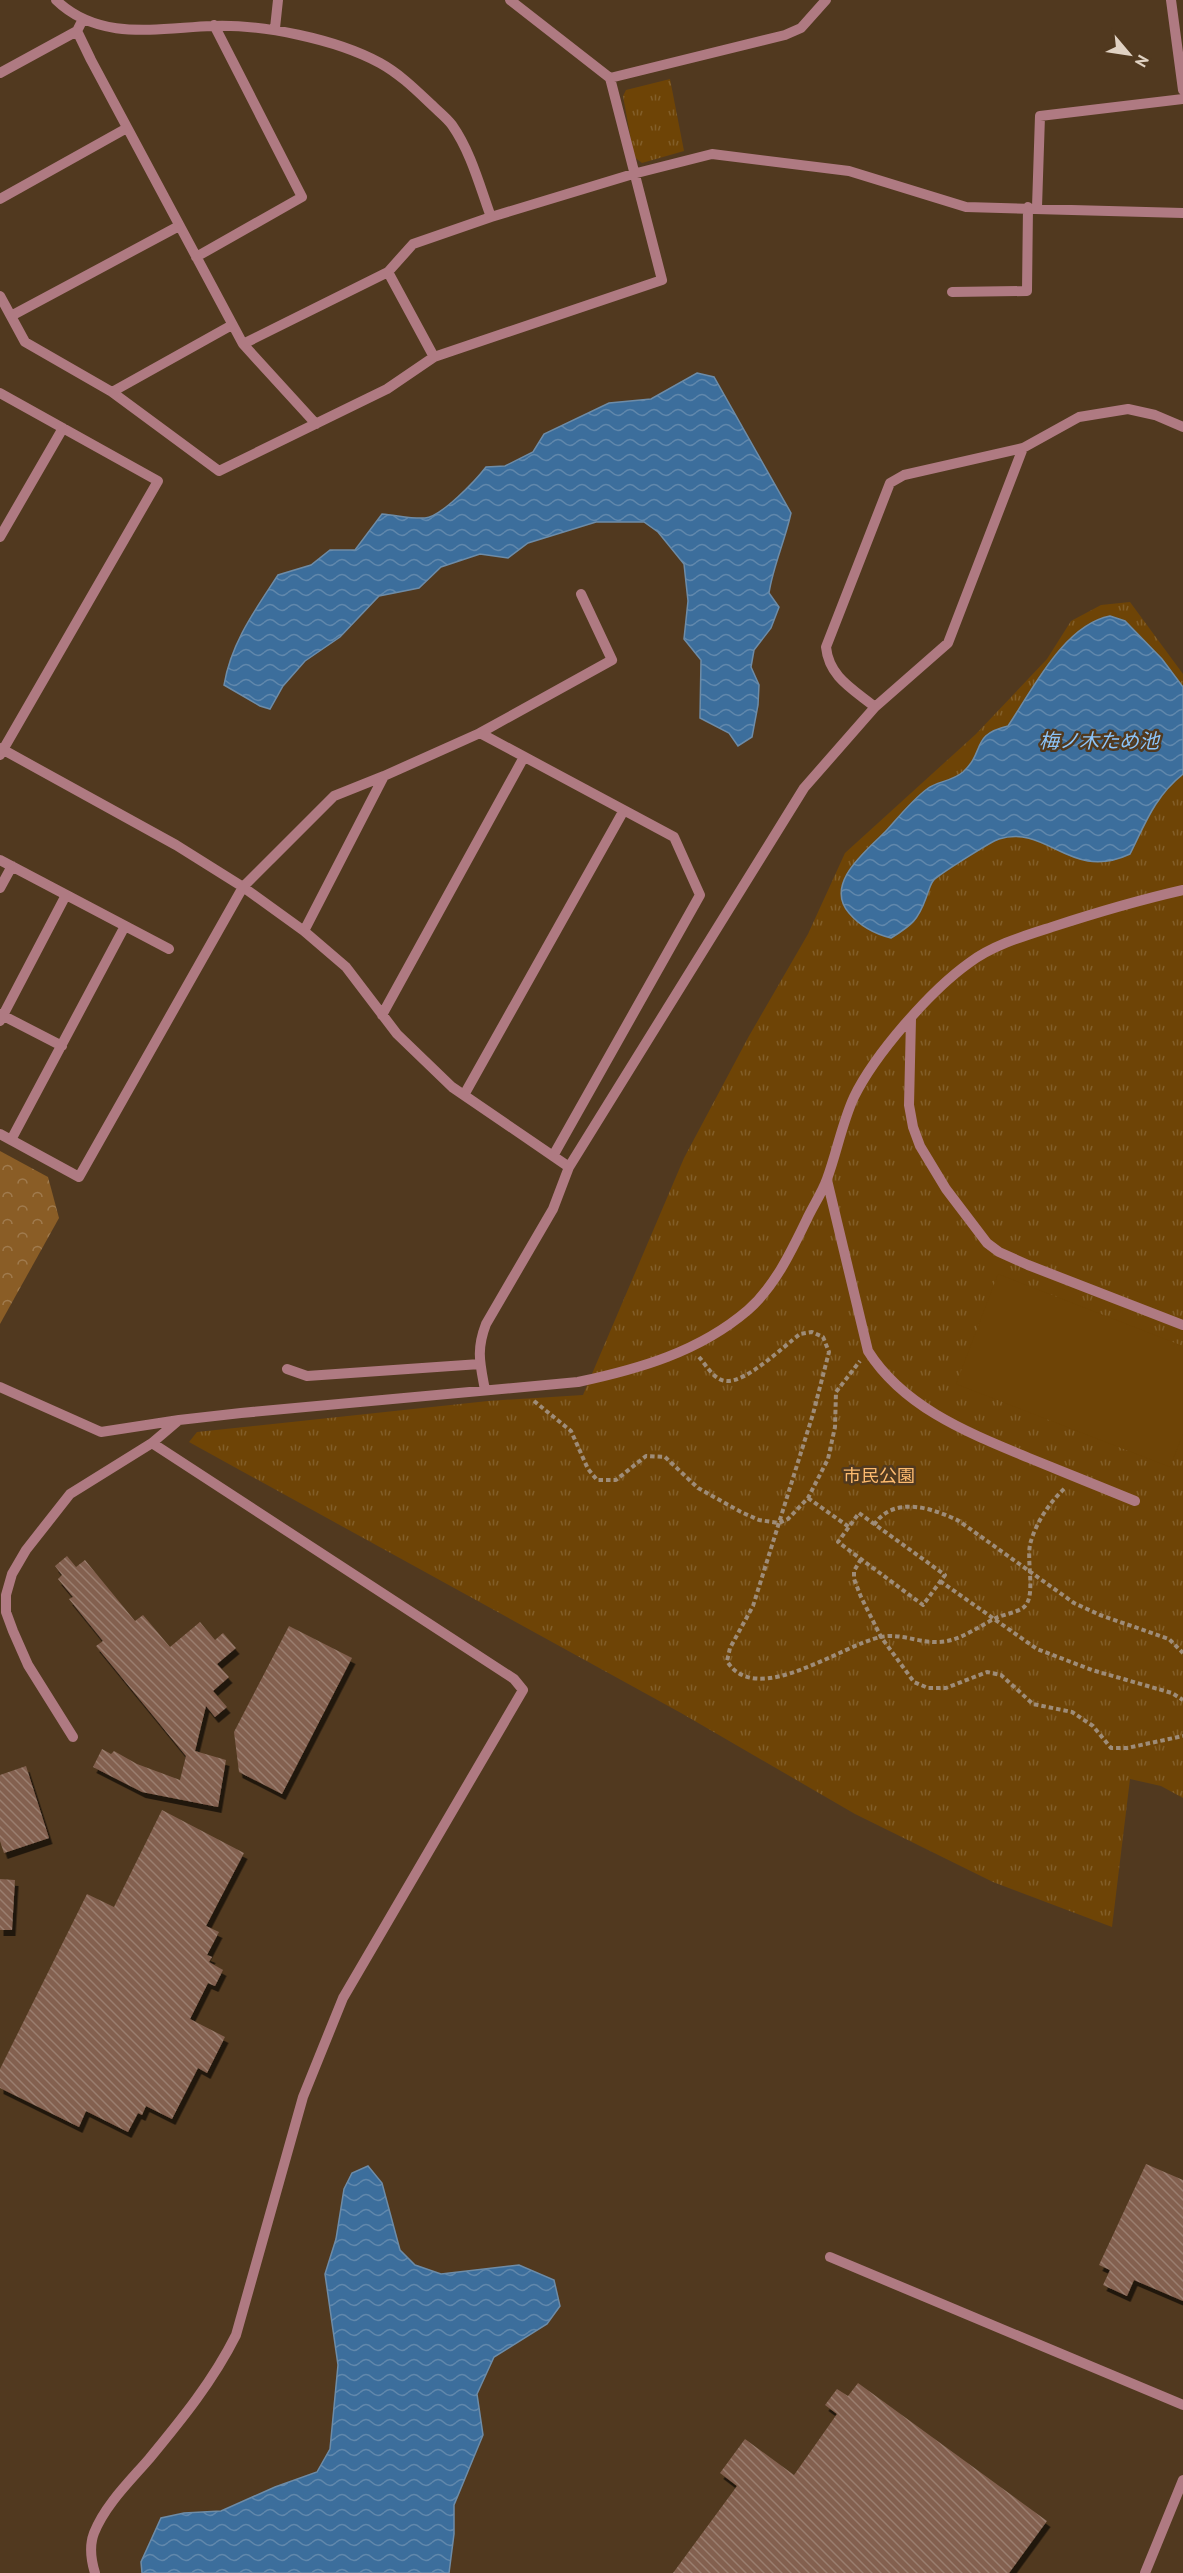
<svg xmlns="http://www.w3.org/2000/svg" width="1183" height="2573" viewBox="0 0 1183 2573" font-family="'PT Sans','Noto Sans JP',sans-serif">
<defs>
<pattern id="grass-tufts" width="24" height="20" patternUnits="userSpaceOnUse" patternTransform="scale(1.5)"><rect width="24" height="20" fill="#6e4406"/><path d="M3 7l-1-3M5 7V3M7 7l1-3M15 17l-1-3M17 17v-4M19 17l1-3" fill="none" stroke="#825e29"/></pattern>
<pattern id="forest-crowns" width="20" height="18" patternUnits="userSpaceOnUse" patternTransform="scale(1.5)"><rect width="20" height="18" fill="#8a5d26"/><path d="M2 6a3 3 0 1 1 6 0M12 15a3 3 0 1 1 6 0" fill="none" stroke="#a07b4e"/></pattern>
<pattern id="water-waves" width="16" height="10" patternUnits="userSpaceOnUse" patternTransform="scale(1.5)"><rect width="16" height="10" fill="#3c6e9c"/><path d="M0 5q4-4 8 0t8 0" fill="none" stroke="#6188ac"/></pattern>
<pattern id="building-back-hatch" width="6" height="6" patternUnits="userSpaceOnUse" patternTransform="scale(1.5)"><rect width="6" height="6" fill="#83614f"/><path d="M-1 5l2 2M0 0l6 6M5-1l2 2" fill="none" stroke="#9a7e6f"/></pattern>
<filter id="shadow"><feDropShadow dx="3.5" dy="6" stdDeviation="0" flood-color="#0009"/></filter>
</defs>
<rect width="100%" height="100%" fill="#51391f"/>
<path fill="url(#grass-tufts)" d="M670 79 684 151 642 163 634 157 623 96 626 90Z
M1130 602 1183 674V1798L1161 1786 1130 1779 1112 1927 993 1882 855 1814 681 1713 189 1442 197 1432 488 1401 583 1395 684 1158 749 1036 808 934 845 853 976 734 1047 659 1071 621 1101 605Z"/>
<path fill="url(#forest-crowns)" d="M0 1151 48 1177 59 1218 0 1324Z"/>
<path fill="#6e4406" d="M998 1274 1183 1346V1434L1170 1467 956 1384Z"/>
<path fill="url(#water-waves)" stroke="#6d8ca8" stroke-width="1.5" d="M697 373 714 377 791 513C785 541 773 566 769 593L779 607 771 628 754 650 751 667 759 685 758 705 752 737 738 746 729 733 700 718 701 660 684 639 688 601 684 564 658 532 644 522H596L528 543 508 558 480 554 441 567 419 588 379 596 340 637 305 661 283 686 270 709 260 706 224 685C231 643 255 610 278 575L311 565 330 550H355L382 514C396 515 411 519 425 518 441 517 476 480 486 467L505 466 533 452 544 434 609 403 651 399Z
M1110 616 1125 621 1162 659 1183 687V774C1155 796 1145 824 1130 854 1070 882 1048 824 999 839 992 841 936 876 933 881 930 885 928 893 926 898 918 920 912 925 891 938 875 934 860 926 849 913 824 884 865 852 885 832 898 818 911 801 927 789 937 781 951 782 963 772 986 751 970 735 1008 726 1033 689 1064 625 1110 616Z
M368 2166 382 2183 400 2250 415 2265 441 2274 519 2265 554 2280 560 2306 547 2324 494 2357 477 2394 483 2435 454 2505V2534L449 2573H142L141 2562 161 2518 184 2513 221 2511 275 2487 317 2472 330 2449 338 2365 325 2274 336 2239 344 2189 352 2173Z"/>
<path fill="url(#building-back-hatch)" filter="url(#shadow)" d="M67 1556 76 1567 85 1560 135 1621 143 1615 170 1647 200 1622 215 1640 223 1633 236 1648 217 1664 229 1677 213 1691 227 1707 215 1717 206 1706 195 1751 226 1760 218 1807 142 1792 93 1767 102 1749 111 1754 114 1751 137 1764 180 1780 186 1756 96 1646 103 1641 69 1599 73 1597 58 1579 62 1575 55 1566Z
M289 1626 352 1658 282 1794 239 1772 234 1732Z
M26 1766 49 1838 4 1853 0 1841V1775Z
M162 1810 244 1853 206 1926 219 1932 207 1955 212 1957 209 1962 223 1970 215 1986 208 1983 190 2019 225 2037 207 2073 198 2068 172 2119 146 2106 142 2115 138 2113 128 2132 86 2111 79 2127 0 2088V2069L87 1894 114 1907Z
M0 1879 15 1880 12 1930H0Z
M1146 2164 1183 2180V2301L1134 2280 1127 2296 1103 2285 1110 2270 1099 2265Z
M858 2383 1047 2521 1009 2573H673L737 2486 720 2473 745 2439 794 2475 837 2414 825 2405 837 2389 848 2396Z"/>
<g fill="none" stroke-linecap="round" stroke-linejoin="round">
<path stroke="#9e8c78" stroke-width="4" stroke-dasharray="4.5 3" stroke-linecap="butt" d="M699 1357C706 1365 714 1380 726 1381 746 1383 784 1346 800 1334L812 1332 823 1337 829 1352 813 1414 753 1606 730 1648 727 1661C756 1709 841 1645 881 1637 899 1633 917 1642 935 1642 959 1643 978 1626 998 1617 1006 1614 1018 1612 1024 1607 1037 1596 1025 1558 1031 1541 1037 1521 1050 1502 1065 1488
M534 1401 571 1431 588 1469 597 1480H616L646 1456 665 1457 698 1488 741 1512 759 1520 779 1523 788 1519 808 1498 828 1459 835 1427 836 1392 860 1361
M808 1498 849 1527
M859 1513 945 1575 923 1605 838 1542Z
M874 1525C893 1495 933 1508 959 1521L1074 1603 1100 1615 1169 1639 1183 1653
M861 1559 854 1571V1579L861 1597 881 1637 914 1682 928 1688H946L987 1672 1001 1675 1033 1704 1072 1712 1093 1726 1111 1748H1127L1183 1736
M940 1581 1037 1649 1092 1670 1172 1693 1183 1700"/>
<path stroke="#af7a82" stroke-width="10" d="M56 0C99 42 159 28 212 26 262 24 336 39 380 63 400 74 416 90 433 106 439 112 447 118 452 125 471 152 480 187 491 217
M1171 0 1183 90
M83 19 77 31 91 60 243 344 388 272 413 244 491 217 633 174 712 154 849 171 966 207 1183 213
M275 28 278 0
M0 73 77 31
M610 78 785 35 801 28 826 0
M0 199 127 128
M1037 207 1040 116 1183 99
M196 257 302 197 214 25
M388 272 434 357
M952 292 1027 291 1028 207
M0 296 25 342 112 392 232 325
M11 316 179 226
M243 344 316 424
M112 392 219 471 387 389 434 357 662 280 610 78 510 0
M0 393 158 481 0 755
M0 537 63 428
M875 707C853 689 829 677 826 647L890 483 904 475 1023 448
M480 733 612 660 581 594
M0 748 176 845 243 887 304 931 346 967 397 1034 452 1087 569 1167
M0 860 169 949
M0 888 12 866
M304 931 384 776 480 733 674 837 700 895 553 1156
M0 1014 62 1046
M382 1015 524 757
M911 1019 909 1105 913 1127 920 1146 946 1189 987 1243 999 1252 1028 1265 1183 1325
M0 1021 66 895
M464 1095 624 810
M0 1134 79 1177 243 887 334 796 384 776
M11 1140 125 926
M827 1180 868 1351C904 1408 969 1433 1029 1458 1064 1472 1100 1487 1135 1501
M287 1369 307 1376 480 1364
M0 1387 101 1432 179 1420 241 1413 578 1382C639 1369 699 1352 748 1310 775 1286 791 1252 807 1219 813 1206 822 1193 827 1179 837 1152 842 1123 854 1097 875 1054 930 991 969 963 993 945 1024 936 1052 927 1095 913 1139 900 1183 890
M485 1390C480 1363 476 1350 486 1324L553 1209 569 1167 804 788 875 707 948 643 1023 448 1079 417 1128 409 1155 415 1183 427
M73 1737 28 1665 13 1631 6 1612V1595L12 1574 26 1550 70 1494 152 1443 179 1420
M830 2257 1183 2405
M95 2573C91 2560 89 2546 94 2533 105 2505 130 2481 149 2459 182 2419 213 2381 236 2335L303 2097 343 1998 523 1690 514 1679 152 1443
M1145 2573 1183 2480"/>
</g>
<g text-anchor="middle" stroke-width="5" stroke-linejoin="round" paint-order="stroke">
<g font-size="18" fill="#febb6f" stroke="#51391f">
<text x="879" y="1482">市民公園</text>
</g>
<g font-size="20" font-style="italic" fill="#8cc4fa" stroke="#51391f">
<text x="1099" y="748">梅ノ木ため池</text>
</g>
</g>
<g transform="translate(1129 54) rotate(119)" stroke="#51391f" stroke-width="4.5" paint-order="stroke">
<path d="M0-4.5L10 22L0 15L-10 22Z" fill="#e0d2c3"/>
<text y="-9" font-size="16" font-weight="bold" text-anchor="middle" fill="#e0d2c3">N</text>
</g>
</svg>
